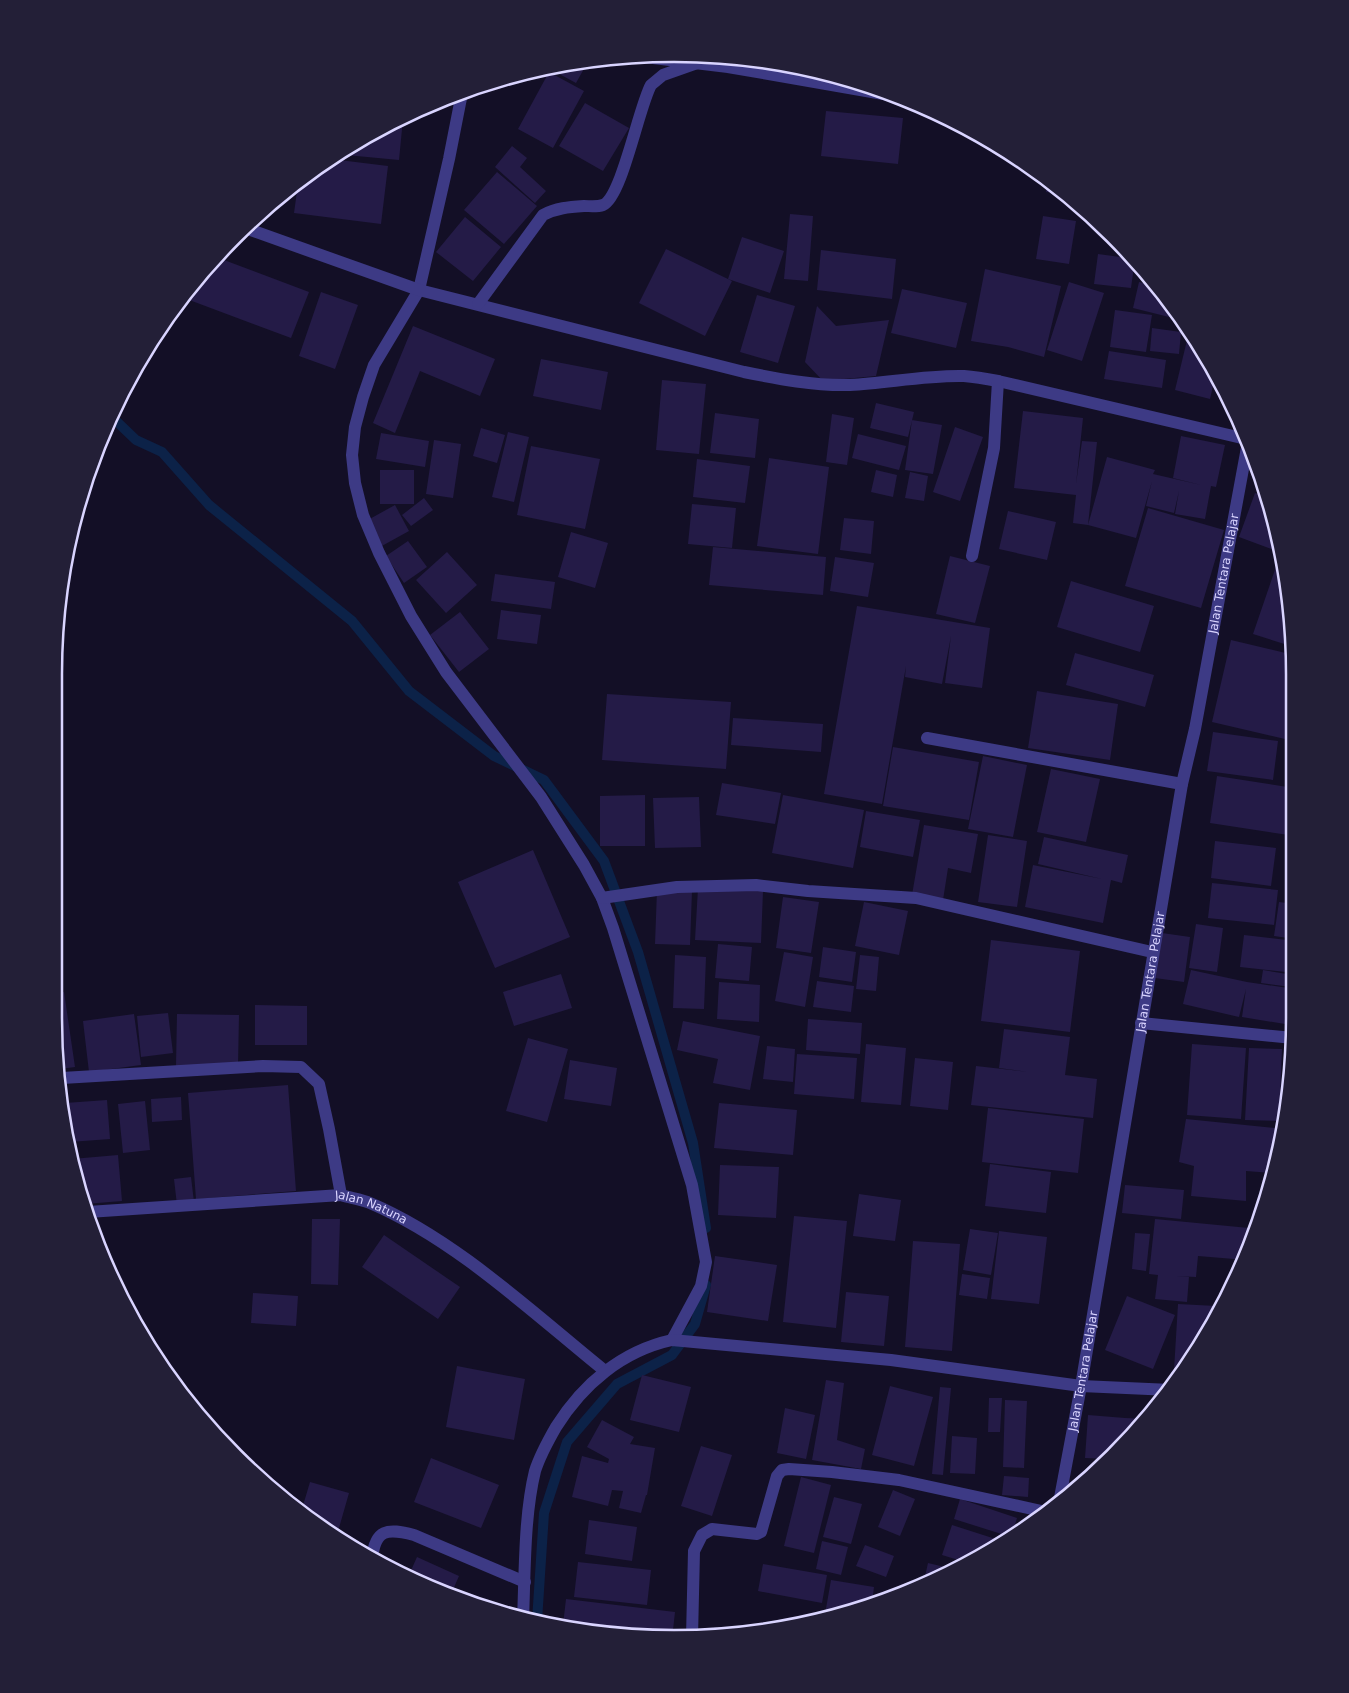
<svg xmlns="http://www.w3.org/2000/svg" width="1349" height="1693" viewBox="0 0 1349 1693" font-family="'DejaVu Sans',sans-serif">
<rect width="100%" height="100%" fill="#130f26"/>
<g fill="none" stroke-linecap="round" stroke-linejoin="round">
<path stroke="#0c2248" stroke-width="10" d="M113 418 136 440 162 452 209 505 352 621 409 691 494 756 544 780 604 861 638 952 693 1143 706 1228
M537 1621 544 1513 567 1442 617 1384 672 1355 695 1324 706 1285"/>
</g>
<path fill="#241b47" d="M577 63 585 67 576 83 550 69Z
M549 72 584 91 553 148 518 129Z
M585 103 629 128 603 171 559 146Z
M826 111 903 118 898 164 821 156Z
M403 119 399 160 346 155V150L364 137Z
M512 146 527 158 520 167 546 191 535 203 495 167Z
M340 155 339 160 388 166 381 224 294 213 298 184Z
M497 172 537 206 504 244 464 210Z
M1047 179 1053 182 1065 194 1046 192Z
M790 214 813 216 808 281 784 279Z
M1043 216 1076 221 1069 264 1036 259Z
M465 217 501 247 473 281 436 252Z
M742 237 784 251 770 293 728 279Z
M666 249 732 281 705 336 639 303Z
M821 250 896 259 892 299 817 290Z
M1098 254 1135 259 1131 288 1094 284Z
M216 257 309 292 291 338 184 298 208 265Z
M985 269 1061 286 1044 357 1008 347 971 341Z
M1069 282 1104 293 1082 361 1047 350Z
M1139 282 1156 286 1181 320 1133 308Z
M902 289 967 303 956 348 891 333Z
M321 292 358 305 335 369 299 356Z
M757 295 795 306 778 363 740 352Z
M817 306 836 326 889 320 876 376 823 381 805 362Z
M1115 310 1152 315 1146 352 1110 347Z
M413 326 495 359 480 396 420 371 395 433 373 423Z
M1152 328 1181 332 1179 354 1150 351Z
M1189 332 1212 364 1216 373 1210 399 1175 390Z
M1109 351 1166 360 1162 388 1104 379Z
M541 359 608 372 601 410 533 396Z
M662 380 706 384 699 454 656 450Z
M876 403 914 412 908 437 870 428Z
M1023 411 1083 418 1076 484 1082 441 1097 442 1088 525 1073 523 1076 495 1014 488Z
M715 413 759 419 755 458 710 453Z
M832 414 854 418 847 465 826 462Z
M912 420 942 425 933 474 905 470Z
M955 427 983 437 960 501 933 492Z
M481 428 505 435 497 463 473 456Z
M508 432 529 437 514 502 492 497Z
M381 433 429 441 425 467 376 459Z
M858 434 906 446 899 470 852 458Z
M1181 436 1225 445 1216 487 1211 486 1205 519 1175 514 1179 491 1174 513 1146 506 1152 481 1136 538 1088 525 1107 457 1155 470 1153 474 1201 485 1173 478Z
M434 440 461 444 453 498 426 494Z
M531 446 600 459 585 529 517 515Z
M769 458 829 467 818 554 757 546Z
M697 459 750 466 745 503 693 497Z
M380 470H414V504H380Z
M876 470 897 475 893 497 871 492Z
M910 472 928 476 924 501 905 498Z
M1255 493 1267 497 1277 551 1239 537Z
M424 498 433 510 411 526 402 515Z
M692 504 736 508 732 548 688 544Z
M395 505 409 531 380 547 366 521Z
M1148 508 1224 530 1201 608 1125 586Z
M1008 511 1056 522 1047 560 999 549Z
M844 518 874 521 871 554 840 550Z
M571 532 608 543 595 588 558 577Z
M408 541 427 567 404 583 386 556Z
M713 547 826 557 823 595 709 585Z
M447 552 477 585 446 613 416 580Z
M950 556 990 566 975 623 936 614Z
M835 557 874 563 868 597 830 591Z
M1278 561H1280L1294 634V647L1253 634Z
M495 574 555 582 551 609 491 601Z
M1071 581 1154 606 1140 652 1057 627Z
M857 606 990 628 982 688 945 683 951 636 942 684 905 677 906 666 882 804 824 794Z
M501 610 541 615 537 644 497 639Z
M460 612 489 649 459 672 430 635Z
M1231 640 1294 655V700L1285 739 1212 722Z
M1075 653 1154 675 1145 707 1066 685Z
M1037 691 1118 704 1110 760 1028 748Z
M607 694 731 702 726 769 602 760Z
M733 718 823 724 821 752 731 745Z
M1213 732 1278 741 1273 780 1207 771Z
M893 747 979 762 969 820 883 806Z
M983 756 1027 765 1013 837 968 829Z
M1051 769 1100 779 1086 842 1037 832Z
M1217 776 1294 788 1295 836 1210 823Z
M722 783 781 793 775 824 716 815Z
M645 795V846H600V796Z
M783 795 864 810 853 868 772 853Z
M699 797 701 847 655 848 653 798Z
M866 811 920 820 913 857 860 847Z
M924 825 978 834 971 873 948 868 943 900 912 895Z
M988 835 1027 841 1017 907 978 902Z
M1044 837 1128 855 1122 883 1111 880 1103 923 1025 907 1033 865 1102 879 1038 864Z
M1215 841 1276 848 1271 886 1211 878Z
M533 850 570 937 495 968 458 882Z
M1212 883 1278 890 1274 925 1208 918Z
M698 888 763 891 761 943 695 940Z
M657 890 692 891 690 945 655 944Z
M783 897 819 902 811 953 776 948Z
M864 902 908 911 899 955 855 946Z
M1279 902 1295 904V939L1274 936Z
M1196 924 1223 928 1217 972 1189 968Z
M1162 933 1190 937 1184 982 1155 978Z
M1244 935 1295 941V973L1240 967Z
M991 940 1080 951 1070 1032 981 1021Z
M718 944 752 947 749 981 715 978Z
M823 947 856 952 852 982 819 977Z
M784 952 813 957 805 1007 775 1001Z
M675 955 706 957 704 1009 673 1008Z
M860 955 879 957 876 991 856 989Z
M1191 970 1247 982 1295 989V1001L1291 1025 1242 1017 1246 989 1239 1017 1183 1004Z
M1263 970 1293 975 1291 987 1261 983Z
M561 974 572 1008 514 1026 503 992Z
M817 981 854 986 851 1012 813 1007Z
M719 982 760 985 759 1022 717 1019Z
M64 992 75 1067 60 1069 54 1019V993Z
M255 1005 307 1006V1045H255Z
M168 1013 173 1053 141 1057 137 1016Z
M134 1014 141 1065 89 1072 83 1021Z
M177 1014 239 1015 238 1066H176Z
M808 1019 862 1023 860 1054 806 1050Z
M683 1021 760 1036 750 1090 713 1083 718 1059 677 1050Z
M1004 1029 1070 1037 1065 1075 1097 1079 1093 1118 971 1105 976 1066 1028 1072 999 1068Z
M528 1038 568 1049 547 1122 506 1111Z
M866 1044 906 1048 901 1105 861 1102Z
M1192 1044 1246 1048 1241 1119 1187 1115Z
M767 1046 795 1049 793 1082 763 1079Z
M1249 1048 1282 1049 1279 1121 1245 1120Z
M797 1054 857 1058 854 1099 794 1094Z
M915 1058 953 1062 948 1110 910 1106Z
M570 1060 617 1068 611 1106 564 1099Z
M288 1085 296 1191 196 1199 188 1093Z
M181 1097 182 1120 152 1122 151 1099Z
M107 1100 110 1139 70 1142 65 1103Z
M145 1101 150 1150 123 1153 118 1104Z
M719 1103 797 1110 793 1155 714 1148Z
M988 1108 1084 1119 1078 1173 982 1162Z
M1186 1119 1284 1129 1283 1139 1273 1173 1246 1171V1201L1191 1196 1194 1166 1179 1162Z
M118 1155 122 1201 85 1204 75 1179 72 1159Z
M990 1164 1051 1172 1046 1213 985 1206Z
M720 1165 779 1167 776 1218 718 1215Z
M191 1177 194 1202 177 1205 174 1179Z
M1125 1185 1184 1190 1181 1219 1122 1213Z
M859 1194 901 1200 895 1241 853 1236Z
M794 1216 847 1221 836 1328 783 1322Z
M312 1219H340L338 1285 311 1284Z
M1155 1219 1249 1228 1248 1256 1246 1260 1198 1256 1196 1277 1176 1276 1189 1277 1187 1302 1155 1299 1158 1275 1149 1274Z
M970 1229 998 1233 991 1275 963 1270Z
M999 1231 1047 1237 1039 1304 991 1299Z
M1135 1233 1150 1234 1146 1271 1132 1269Z
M384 1235 460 1287 438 1319 362 1267Z
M913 1241 960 1244 952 1351 905 1347Z
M715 1256 777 1265 768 1321 707 1312Z
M962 1274 990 1278 987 1299 959 1295Z
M846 1292 889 1296 884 1346 841 1342Z
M253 1293 298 1296 296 1326 251 1323Z
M1127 1296 1175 1315 1153 1369 1105 1350Z
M1178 1304 1216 1306 1215 1313 1182 1371 1174 1370Z
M457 1366 525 1379 514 1440 446 1427Z
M642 1375 691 1387 679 1432 630 1420Z
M826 1380 844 1383 837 1440 865 1449 861 1469 812 1460Z
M890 1386 933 1397 914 1466 872 1455Z
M940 1387 951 1388 943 1475 932 1474Z
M989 1398H1002L1000 1432H988Z
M1005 1400 1027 1401 1024 1468 1003 1467Z
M785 1408 815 1415 806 1459 777 1453Z
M1088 1415 1125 1418 1146 1419 1108 1459 1085 1458Z
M602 1420 634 1437 630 1444 655 1448 647 1495H646L641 1513 619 1508 623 1491 612 1490 608 1506 572 1497 582 1456 608 1463 609 1459 587 1447Z
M952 1436 977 1438 975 1474 950 1473Z
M701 1446 732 1455 712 1516 681 1506Z
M431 1458 499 1485 481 1528 414 1502Z
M1004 1476 1029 1478 1028 1497 1002 1495Z
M801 1477 831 1485 814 1553 784 1546Z
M310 1482 349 1493 337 1535 302 1509Z
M1066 1482 1086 1483 1065 1499Z
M893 1490 915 1499 900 1536 878 1527Z
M834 1497 862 1504 851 1544 823 1537Z
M960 1499 1017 1518 1011 1537 954 1519Z
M589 1520 637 1527 632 1561 585 1554Z
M952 1525 1005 1542 985 1556 968 1563 942 1555Z
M822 1541 848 1547 841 1575 816 1569Z
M865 1545 894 1556 886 1577 856 1566Z
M417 1557 459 1576 452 1592 409 1575Z
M578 1562 651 1570 647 1605 574 1597Z
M928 1563 953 1569 924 1581Z
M763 1564 827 1575 822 1603 758 1591Z
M831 1580 874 1587 872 1603 835 1618 824 1620Z
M566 1599 675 1612 672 1639 563 1625Z
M707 1629 729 1631V1632L706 1635Z"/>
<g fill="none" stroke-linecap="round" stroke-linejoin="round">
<path stroke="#3d3a85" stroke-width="12" d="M927 738 1182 784"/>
<g stroke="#3d3a85" stroke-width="12">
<path d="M645 57 728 67 889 95"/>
<path d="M462 93 449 159 419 290 374 365 363 397 355 427 352 455 355 483 363 515 379 553 411 616 446 672 541 797 584 865 602 898 613 928 692 1185 706 1262 701 1286 672 1340"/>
<path d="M245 228 419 290 744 372C779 379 814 386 850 385 888 383 926 375 964 376 975 377 987 379 998 381L1246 439"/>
<path d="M478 304 543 215C556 208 569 207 584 206 590 206 597 207 603 205 622 197 639 106 651 85L663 75 697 63"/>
<path d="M972 556 994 448 998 381"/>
<path d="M602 898 677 887 756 885 808 891 916 898 1152 952"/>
<path d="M1141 1023 1293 1038"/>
<path d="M62 1078 263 1066 301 1067 319 1084 329 1129 341 1195"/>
<path id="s1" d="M88 1212 341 1195C350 1198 361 1199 370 1203 455 1239 533 1313 605 1371"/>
<path id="s2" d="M1059 1503 1081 1386 1182 784 1195 729 1248 442"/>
<path d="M372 1559C375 1529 387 1528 414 1535L525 1582"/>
<path d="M523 1619C525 1573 524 1516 535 1471 540 1455 548 1441 556 1427 583 1384 622 1351 672 1340L891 1360 1081 1386 1171 1390"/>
<path d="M692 1637 694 1551 702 1535 712 1529 757 1534 761 1532 777 1476 782 1470 789 1469 832 1472 899 1480 1046 1512"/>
</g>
</g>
<g text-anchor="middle" stroke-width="4" stroke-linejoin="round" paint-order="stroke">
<g font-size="12" fill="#d9d4ff" stroke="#130f26">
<text dy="4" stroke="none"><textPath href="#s2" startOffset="944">Jalan Tentara Pelajar</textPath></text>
<text dy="4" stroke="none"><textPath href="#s2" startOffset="539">Jalan Tentara Pelajar</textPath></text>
<text dy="4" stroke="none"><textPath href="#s1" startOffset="286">Jalan Natuna</textPath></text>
<text dy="4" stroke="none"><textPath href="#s2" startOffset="134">Jalan Tentara Pelajar</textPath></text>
</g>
</g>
<path d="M0 0H1349V1693H0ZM674 62H674A612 612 0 0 1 1286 674V1018A612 612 0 0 1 674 1630H674A612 612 0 0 1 62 1018V674A612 612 0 0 1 674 62Z" fill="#231f37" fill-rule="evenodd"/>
<path fill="none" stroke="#d9d4ff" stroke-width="2.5" d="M674 62H674A612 612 0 0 1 1286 674V1018A612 612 0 0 1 674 1630H674A612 612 0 0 1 62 1018V674A612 612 0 0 1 674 62Z"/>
</svg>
